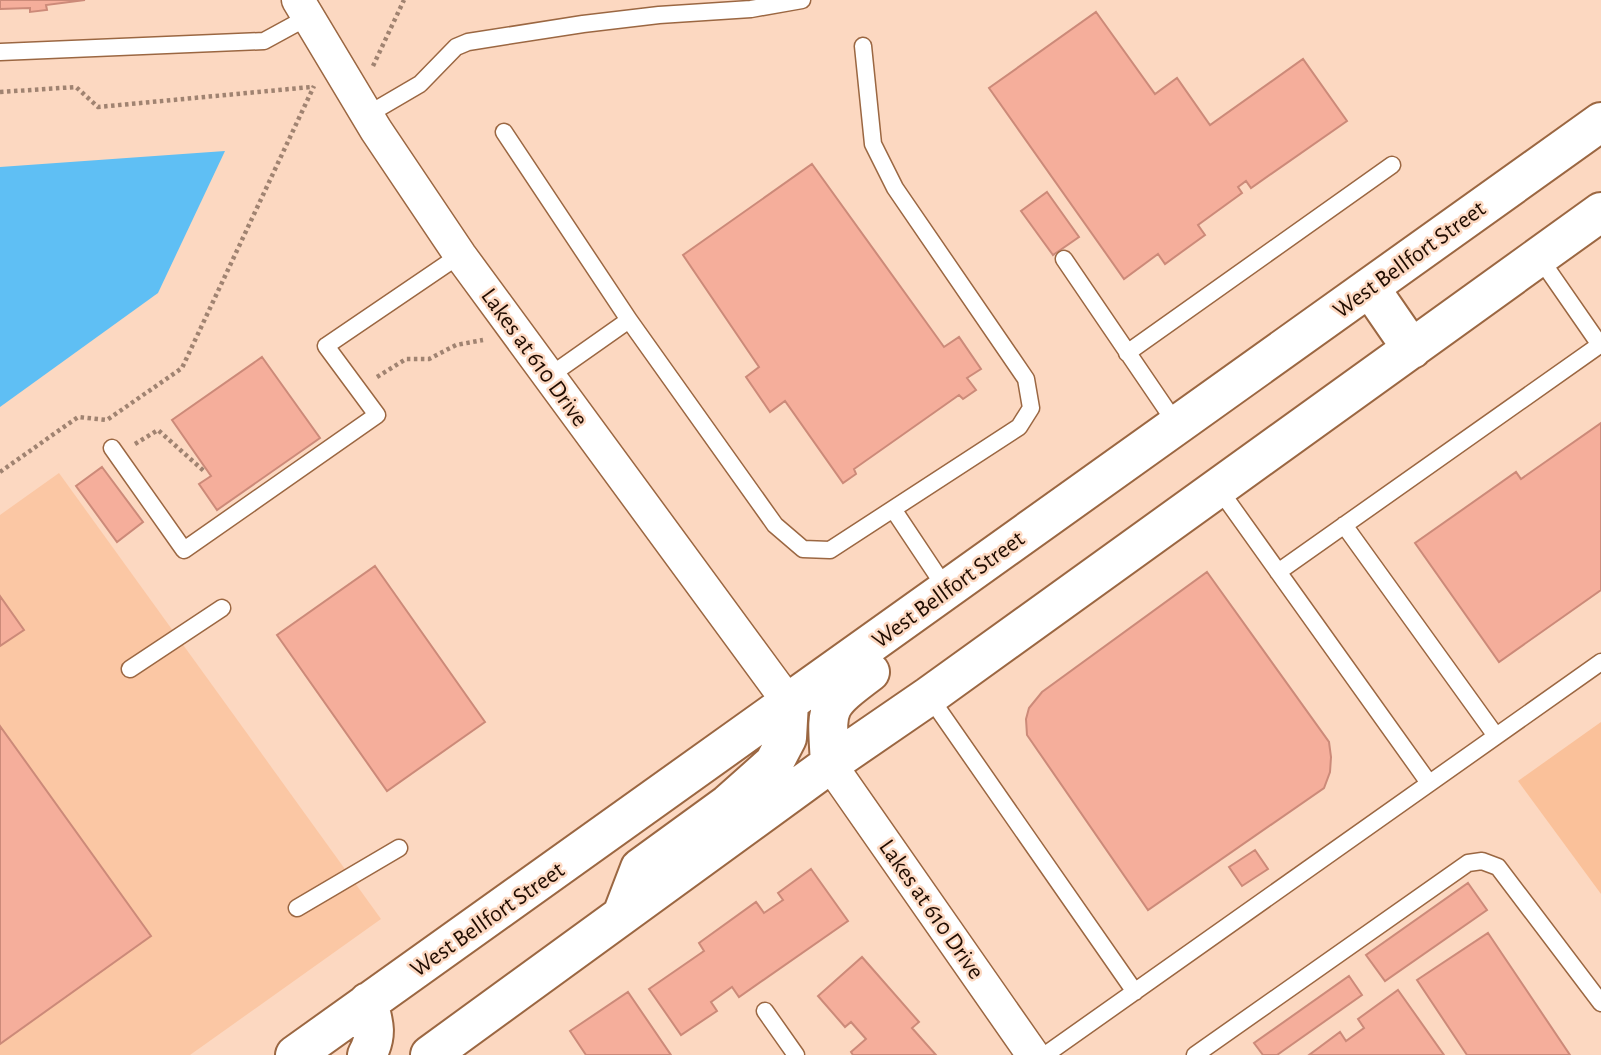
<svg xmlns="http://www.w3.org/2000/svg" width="1601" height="1055" viewBox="0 0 1601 1055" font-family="'Alegreya Sans',sans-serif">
<rect width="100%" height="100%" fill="#fcd8c1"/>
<path fill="#fbc7a4" d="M59 473 381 919 190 1055H0V515Z"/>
<path fill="#fac19a" d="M1601 722V894L1518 781Z"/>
<path fill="#5fbff4" d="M225 151 158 293 0 407V167Z"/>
<path fill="#f5ae9b" stroke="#cc8a79" stroke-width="2" d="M0 0H85L46 5 47 10 30 12V8L0 9Z
M1096 12 1155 94 1177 78 1210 125 1303 59 1347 121 1251 188 1246 181 1238 187 1242 193 1198 225 1205 235 1165 264 1158 254 1124 279 989 88Z
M812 164 944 347 959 337 981 369 967 378 976 390 963 399 959 395 854 469 856 474 843 483 785 401 770 412 746 377 759 367 683 255Z
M1047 192 1079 237 1053 255 1021 211Z
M262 357 320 438 217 510 199 484 211 476 172 420Z
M1601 423V590L1499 662 1415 543 1516 472 1521 479Z
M102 467 143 522 117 542 76 486Z
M375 566 485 722 387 791 277 635Z
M1207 572 1329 742 1331 757 1330 772 1324 788 1148 910 1027 735 1026 719 1029 708 1042 692Z
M0 596 24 630 0 646Z
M0 726 151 936 0 1044Z
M1255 850 1268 869 1242 886 1229 867Z
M811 869 848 921 739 997 732 987 711 1002 717 1011 681 1035 649 989 704 951 699 943 756 902 764 913 783 900 778 893Z
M1468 883 1487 910 1385 981 1366 955Z
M1488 933 1570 1055H1467L1417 980Z
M862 957 919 1022 912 1028 936 1055H853L851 1052 866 1039 851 1022 845 1027 818 996Z
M1349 976 1362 995 1277 1055H1263L1254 1043Z
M1398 990 1444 1055H1309L1340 1032 1346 1041 1364 1028 1358 1019Z
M628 992 671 1055H586L570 1031Z"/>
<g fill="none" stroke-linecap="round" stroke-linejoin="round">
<g stroke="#9b6742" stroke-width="19">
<path id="lane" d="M0 52 264 41 308 17
M367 115 420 84 456 47 468 42 583 24 659 15 751 9 802 0
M504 132 629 320 548 377
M1539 257 1600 345
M1064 259 1177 425
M629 320 775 525 803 549 830 550 1019 427 1031 408 1026 379 895 188 873 144 863 46
M1127 353 1392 165
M112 448 184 550 377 415 326 346 460 255
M1219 489 1429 783
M893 509 947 590
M1344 525 1496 736
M1278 572 1601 344
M130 669 222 608
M929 696 1135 992
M297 908 399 848
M765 1011 796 1055
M1045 1055 1601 662
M1195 1055 1468 863 1482 861 1498 867 1601 1003"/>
</g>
<g stroke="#9b6742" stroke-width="35">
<path id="street" d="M298 0 376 130 460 255 789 703
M830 764 1033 1055"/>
</g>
<g stroke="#9b6742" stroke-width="42">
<path id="secondary" d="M1370 288 1412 349
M830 764C827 706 822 708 870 672
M622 915 640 868 728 804 774 763 787 738 789 703
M295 1055 1601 122
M367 1055C378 1035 374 1023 368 1002
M430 1055 830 764 929 696 1601 212"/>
</g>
<path stroke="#a08371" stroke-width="4.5" stroke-dasharray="3.5 3.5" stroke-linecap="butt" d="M373 66 404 0
M0 92 76 87 98 107 311 87
M377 377 406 359H429L456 345 483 340
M135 444 158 430 205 472
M0 472 78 417 107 420 182 368 314 86"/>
<use href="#lane" stroke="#fff" stroke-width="16"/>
<use href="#street" stroke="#fff" stroke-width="32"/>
<use href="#secondary" stroke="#fff" stroke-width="38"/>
</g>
<g text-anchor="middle" stroke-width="5" stroke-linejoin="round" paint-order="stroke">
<g font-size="24" fill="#200c01" stroke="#fcd8c1">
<text transform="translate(1409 259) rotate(-36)" y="8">West Bellfort Street</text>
<text transform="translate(535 357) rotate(54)" y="8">Lakes at 610 Drive</text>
<text transform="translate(948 589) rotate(-36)" y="8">West Bellfort Street</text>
<text transform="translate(932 909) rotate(55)" y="8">Lakes at 610 Drive</text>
<text transform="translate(487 919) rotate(-35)" y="8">West Bellfort Street</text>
</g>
</g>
</svg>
